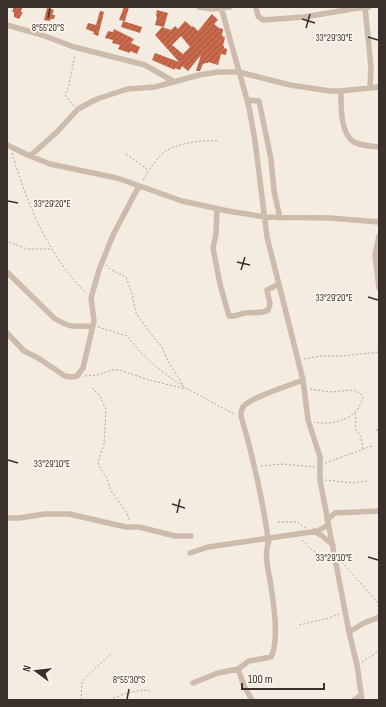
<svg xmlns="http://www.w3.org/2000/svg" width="386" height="707" viewBox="0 0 386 707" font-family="'Sofia Sans Condensed',sans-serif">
<defs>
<pattern id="building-hatch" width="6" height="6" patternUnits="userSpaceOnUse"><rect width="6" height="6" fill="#c8694b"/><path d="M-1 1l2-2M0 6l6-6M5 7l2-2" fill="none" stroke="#a4573f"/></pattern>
</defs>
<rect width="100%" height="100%" fill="#f4ebe1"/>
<path fill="url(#building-hatch)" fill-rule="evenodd" d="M14 7H22L21 12H23L19 19 14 17V12H12Z
M124 7H129L125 21 119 20Z
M47 8 54 10 52 15H55L54 19H51L50 21 44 20Z
M157 10 168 13 164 27 155 25 157 17 156 16Z
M100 11 104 12 98 36 93 34 94 32 86 29 88 23 96 25Z
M212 14 218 20 214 24 219 28 223 29 222 36 225 37 223 46H224V48L227 49 226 55 221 54 218 65 208 62V63H205L204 64H203L200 71H196L201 55 188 71 182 66 180 70 175 68V70L152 60 155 53 179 62 155 35 162 27 171 30 175 26 178 29 185 21 192 27 193 26 198 31ZM181 36 190 47 183 54 172 45Z
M123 21 142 27 140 33 121 27Z
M114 29 134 39 131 43 140 47 137 54 130 51V53L118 49 120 45 112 43 113 40 105 38 108 31 113 32Z"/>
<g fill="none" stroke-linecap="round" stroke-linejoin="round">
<path stroke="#b9a596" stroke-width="1" stroke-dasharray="2 2" stroke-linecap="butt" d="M74 106 65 95 69 85 75 54
M12 153C27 204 48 255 86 293
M126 154 139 163 148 170
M143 180C149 170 156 158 166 151 176 144 204 139 217 141
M9 242 27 249H51
M106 265 110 269 126 277 132 294 136 313 154 338 162 347 168 361 184 387 234 414
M98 327 127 336 142 354 164 373 184 387
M304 359 320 356H342L379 352
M85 376 97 375 113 370H120L149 380 186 389
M92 388 100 396 106 410 104 444 98 462 99 466 107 478 111 491 127 513 130 522
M310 389 330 392 354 390 361 394 363 399C361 403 358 410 354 413 344 422 327 425 314 422
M355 413 356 418 355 428 361 437 363 449
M376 430H379
M325 463 372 446
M261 466 281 464 315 467
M325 480 354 483 367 481
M278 522H298L306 528
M302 540 312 550 324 557 330 563
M342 562 379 604
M299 625 326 619 339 614
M362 662 379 651
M81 700 82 683 85 678 112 653
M110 700C120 695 140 688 150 691"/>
<path stroke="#cdbbac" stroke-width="5.5" d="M199 7 212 9 230 7
M221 7 249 107 255 141 267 237 303 380 308 420 320 457V480L349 632 357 665 362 700
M256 7 258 16 263 20 304 17 358 8 369 7
M365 7 371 67 370 87
M7 25 42 35 74 47 145 65 173 81
M341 91C341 105 340 134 354 142 361 146 371 146 379 147
M247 100 259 101 271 159 274 191 280 218
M7 145 30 156 50 164 117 178 182 201 228 211 265 217 330 218 379 222
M30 156 57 132 78 109 97 99 127 89 155 87 199 75 218 72H239L290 85 330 91H341L379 87
M217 209 216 234 213 248 220 284 229 316C235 317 239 314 245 313 253 312 261 314 268 310L270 304 267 290 279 284
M379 236 375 255 379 288
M7 272 54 318C71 329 75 326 93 326
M7 333 24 351 38 358 65 376 72 377 77 376 83 368 94 321 91 298 99 270 113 235 139 186
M7 518H19L45 514H69L126 527H139L175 536H191
M327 520 335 513 379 511
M314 531 321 535 333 545
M268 538C262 496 253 457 241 416 241 414 241 410 243 407 249 398 291 385 303 380
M190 553 208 547 318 531 328 525
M349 632 364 623 379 617
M238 669 244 686 252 700
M193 683 218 673 238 669 249 661 271 657C280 640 273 599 270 580 267 565 264 552 270 538
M354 700 361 695"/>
</g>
<path fill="none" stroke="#3b302b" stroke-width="1.5" d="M48 18 50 8M302 19 315 23M306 28 310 14M368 37 378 40M8 201 18 203M237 262 250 265M241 270 245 257M368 297 378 300M8 460 18 463M172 504 185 508M177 513 180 499M368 557 378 560M127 699 129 689"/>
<g font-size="10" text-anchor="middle" fill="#3b302b" stroke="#fbf5ee" stroke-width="3.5" stroke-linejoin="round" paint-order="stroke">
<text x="48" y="31">8°55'20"S</text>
<text x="334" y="41">33°29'30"E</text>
<text x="52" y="207">33°29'20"E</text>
<text x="334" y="301">33°29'20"E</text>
<text x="52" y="467">33°29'10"E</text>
<text x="334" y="561">33°29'10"E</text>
<text x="129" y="683">8°55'30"S</text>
</g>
<rect width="386" height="707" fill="none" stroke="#3b302b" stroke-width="16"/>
<g transform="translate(36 671) rotate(285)" stroke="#fbf5ee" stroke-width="3" paint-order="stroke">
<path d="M0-3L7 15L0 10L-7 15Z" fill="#3b302b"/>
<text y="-6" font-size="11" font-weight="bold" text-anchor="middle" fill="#3b302b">N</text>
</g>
<path d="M242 683v6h82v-6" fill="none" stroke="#3b302b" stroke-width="2"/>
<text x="248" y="683" font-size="12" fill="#3b302b" stroke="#fbf5ee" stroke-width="3" paint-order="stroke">100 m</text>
</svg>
